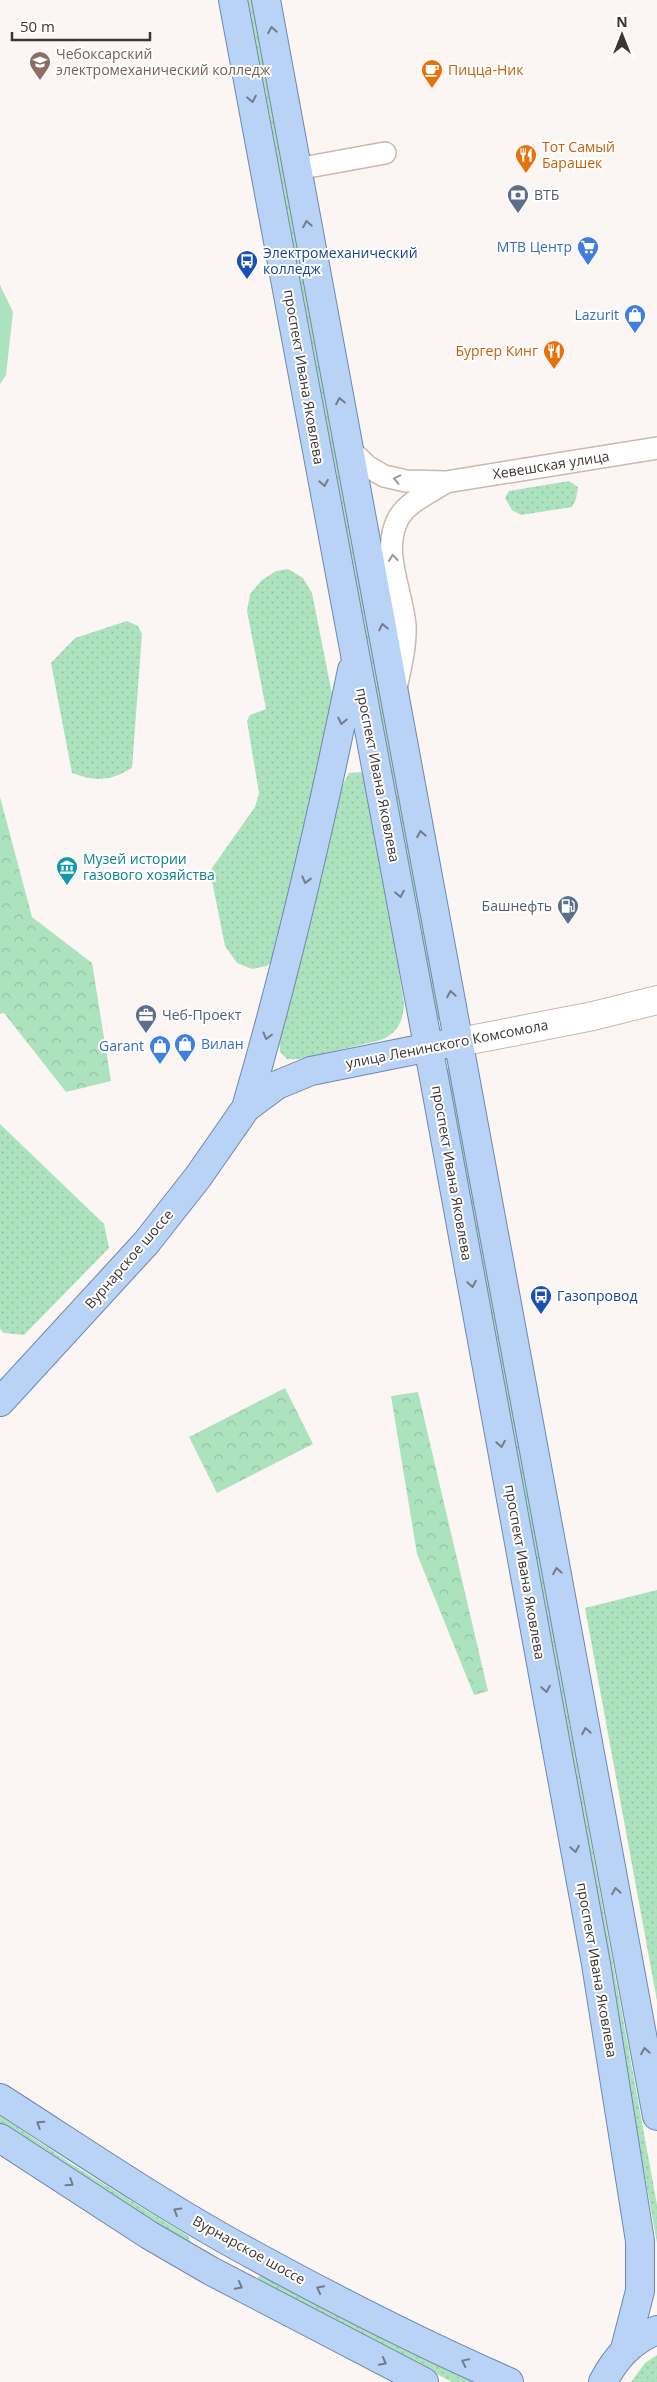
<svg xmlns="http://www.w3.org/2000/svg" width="657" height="2382" viewBox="0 0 657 2382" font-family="'Open Sans',sans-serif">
<defs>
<pattern id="grass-dots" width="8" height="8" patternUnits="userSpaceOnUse" patternTransform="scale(1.25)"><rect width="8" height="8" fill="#ace2be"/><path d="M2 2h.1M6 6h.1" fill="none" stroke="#95c2a4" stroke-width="1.8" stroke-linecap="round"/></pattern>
<pattern id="forest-crowns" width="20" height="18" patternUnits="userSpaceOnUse" patternTransform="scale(1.25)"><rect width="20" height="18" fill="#ace2be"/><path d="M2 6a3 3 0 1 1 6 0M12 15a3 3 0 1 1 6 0" fill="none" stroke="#95c2a4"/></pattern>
</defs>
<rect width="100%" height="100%" fill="#fbf6f4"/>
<path fill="url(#grass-dots)" d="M248 0H256L445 1019 438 1020Z
M569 481 578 487 576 499 572 507 521 515 512 510 505 498 509 491Z
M288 569 303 578 312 593 332 694V712L276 958 267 966 252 969 237 963 225 946 211 876 212 868 255 807 259 793 247 721 250 715 266 709 247 611 250 594 262 580 276 571Z
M127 621 138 626 142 634 132 768C110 781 96 782 72 773L51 663 75 638Z
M361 772 370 786 404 1004C403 1021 398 1033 381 1040L300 1059H287L280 1052 279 1038 343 784 349 773Z
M450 1068 657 2205V2243L443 1070Z
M0 1124 104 1224 109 1248 24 1335 4 1333 0 1329Z
M657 1590V2001L585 1608Z
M0 2115 73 2165 188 2236 190 2241 184 2244 0 2125Z
M262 2275 402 2349 474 2382H452L258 2282V2277Z
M657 2355V2382H631L645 2363Z"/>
<path fill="url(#forest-crowns)" d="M0 797 32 917 92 963 111 1081 66 1092 4 1013 0 1014Z
M285 1388 313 1444 217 1493 189 1437Z
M418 1392 488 1691 474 1695 417 1554 391 1396Z"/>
<path fill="#ace2be" d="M0 285 13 312 6 375 0 384Z"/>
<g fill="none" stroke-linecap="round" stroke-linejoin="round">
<g stroke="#cfb6ad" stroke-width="24">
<path id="street" d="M297 169 385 153
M349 449 367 466 384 476 406 481 446 482 657 448
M396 689C400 668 406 647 405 625 402 591 381 552 398 519 407 502 431 492 446 482"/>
</g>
<g stroke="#cfb6ad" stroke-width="30">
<path id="secondary" d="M460 1042 593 1016 657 1000"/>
</g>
<g stroke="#6f88ac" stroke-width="30">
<path id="primary" d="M233 0 437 1094 596 1964 640 2241V2291L625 2349
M266 0 657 2116
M246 1108C288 964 322 817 352 670
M0 1402 146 1243 198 1177 246 1108 277 1085 311 1071 445 1044
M0 2098C75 2146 150 2197 228 2241 320 2292 413 2340 509 2382
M0 2138 149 2235 211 2271 424 2382
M603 2382C616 2357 631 2341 657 2330"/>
</g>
<use href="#street" stroke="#fff" stroke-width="21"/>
<use href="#secondary" stroke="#fff" stroke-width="28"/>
<use href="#primary" stroke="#b8d3f5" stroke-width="28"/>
</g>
<defs><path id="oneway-chevron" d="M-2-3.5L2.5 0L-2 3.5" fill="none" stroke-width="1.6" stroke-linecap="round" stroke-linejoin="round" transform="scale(1.25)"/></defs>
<g stroke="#757c89">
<use href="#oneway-chevron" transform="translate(272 30) rotate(-100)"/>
<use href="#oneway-chevron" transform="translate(252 99) rotate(79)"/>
<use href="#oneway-chevron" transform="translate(307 224) rotate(-100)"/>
<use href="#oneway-chevron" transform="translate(340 401) rotate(-101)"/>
<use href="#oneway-chevron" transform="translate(324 483) rotate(80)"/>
<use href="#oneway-chevron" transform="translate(383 627) rotate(-101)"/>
<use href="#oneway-chevron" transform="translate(342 721) rotate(102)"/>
<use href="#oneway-chevron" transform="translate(421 834) rotate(-100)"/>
<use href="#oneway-chevron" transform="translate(306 880) rotate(104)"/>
<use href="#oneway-chevron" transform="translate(400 894) rotate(79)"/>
<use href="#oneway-chevron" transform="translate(451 994) rotate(-100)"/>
<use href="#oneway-chevron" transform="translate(267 1036) rotate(105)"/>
<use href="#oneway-chevron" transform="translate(472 1284) rotate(80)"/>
<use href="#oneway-chevron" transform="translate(501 1444) rotate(80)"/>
<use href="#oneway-chevron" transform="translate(557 1571) rotate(-100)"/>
<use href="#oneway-chevron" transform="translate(546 1689) rotate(80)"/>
<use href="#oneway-chevron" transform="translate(586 1731) rotate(-100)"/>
<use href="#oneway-chevron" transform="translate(575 1849) rotate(80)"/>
<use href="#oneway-chevron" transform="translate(616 1891) rotate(-100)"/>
<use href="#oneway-chevron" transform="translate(645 2051) rotate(-100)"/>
<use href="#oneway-chevron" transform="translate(40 2124) rotate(-147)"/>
<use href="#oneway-chevron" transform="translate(70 2183) rotate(33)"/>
<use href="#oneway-chevron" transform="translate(177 2211) rotate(-149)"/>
<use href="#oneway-chevron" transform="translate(239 2286) rotate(28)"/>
<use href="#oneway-chevron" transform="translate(320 2289) rotate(-152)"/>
<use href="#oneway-chevron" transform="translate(383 2362) rotate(28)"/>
<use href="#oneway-chevron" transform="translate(465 2362) rotate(-154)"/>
</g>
<g stroke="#9e9a98">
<use href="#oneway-chevron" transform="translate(397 479) rotate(-167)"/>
<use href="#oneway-chevron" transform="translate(393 558) rotate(-96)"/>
</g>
<defs>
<g id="university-pin" transform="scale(1.125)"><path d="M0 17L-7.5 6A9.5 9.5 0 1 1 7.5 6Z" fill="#8d6e63" stroke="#fff"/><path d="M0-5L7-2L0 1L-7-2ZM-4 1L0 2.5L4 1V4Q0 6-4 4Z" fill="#fff"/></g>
<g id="cafe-pin" transform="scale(1.125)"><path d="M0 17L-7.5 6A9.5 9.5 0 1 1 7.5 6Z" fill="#e8710a" stroke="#fff"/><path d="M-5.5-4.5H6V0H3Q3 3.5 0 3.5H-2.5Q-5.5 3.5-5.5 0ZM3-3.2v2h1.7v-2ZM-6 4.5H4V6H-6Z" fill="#fff"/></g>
<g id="restaurant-pin" transform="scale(1.125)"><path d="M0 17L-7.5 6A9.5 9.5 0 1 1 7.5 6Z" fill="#e8710a" stroke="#fff"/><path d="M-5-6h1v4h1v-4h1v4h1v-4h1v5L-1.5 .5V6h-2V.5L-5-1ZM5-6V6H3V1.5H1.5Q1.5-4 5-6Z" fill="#fff"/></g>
<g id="bank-pin" transform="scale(1.125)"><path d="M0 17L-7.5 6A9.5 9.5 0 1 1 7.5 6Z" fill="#5c6f8a" stroke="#fff"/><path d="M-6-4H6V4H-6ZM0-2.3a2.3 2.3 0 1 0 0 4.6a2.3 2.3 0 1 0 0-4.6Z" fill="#fff"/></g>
<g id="supermarket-pin" transform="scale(1.125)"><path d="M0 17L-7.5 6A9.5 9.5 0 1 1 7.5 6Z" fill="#3f7fe0" stroke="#fff"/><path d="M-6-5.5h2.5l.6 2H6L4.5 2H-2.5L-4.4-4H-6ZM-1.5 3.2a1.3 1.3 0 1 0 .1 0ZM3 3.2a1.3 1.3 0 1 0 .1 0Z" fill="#fff"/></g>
<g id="bus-pin" transform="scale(1.125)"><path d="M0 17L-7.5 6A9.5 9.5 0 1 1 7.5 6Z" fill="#1a4fb4" stroke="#fff"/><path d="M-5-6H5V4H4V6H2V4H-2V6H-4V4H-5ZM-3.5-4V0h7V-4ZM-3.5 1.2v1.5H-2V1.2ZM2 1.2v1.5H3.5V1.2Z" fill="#fff"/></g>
<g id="shop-pin" transform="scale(1.125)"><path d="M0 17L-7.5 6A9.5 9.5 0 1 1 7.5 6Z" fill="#3f7fe0" stroke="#fff"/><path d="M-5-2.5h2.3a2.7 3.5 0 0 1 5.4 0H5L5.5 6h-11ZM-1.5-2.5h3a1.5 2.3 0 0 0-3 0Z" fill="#fff"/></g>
<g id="museum-pin" transform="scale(1.125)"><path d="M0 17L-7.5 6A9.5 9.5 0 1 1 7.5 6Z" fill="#0f9aa8" stroke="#fff"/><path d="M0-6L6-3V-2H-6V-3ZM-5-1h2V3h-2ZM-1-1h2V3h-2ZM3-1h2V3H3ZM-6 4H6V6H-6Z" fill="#fff"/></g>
<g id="fuel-pin" transform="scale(1.125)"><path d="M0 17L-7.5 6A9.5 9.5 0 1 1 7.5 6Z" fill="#5c6f8a" stroke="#fff"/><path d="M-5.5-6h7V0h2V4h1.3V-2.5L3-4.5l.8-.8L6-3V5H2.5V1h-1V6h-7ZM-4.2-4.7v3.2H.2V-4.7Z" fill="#fff"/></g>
<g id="office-pin" transform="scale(1.125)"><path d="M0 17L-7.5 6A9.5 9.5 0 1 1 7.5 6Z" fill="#5c6f8a" stroke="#fff"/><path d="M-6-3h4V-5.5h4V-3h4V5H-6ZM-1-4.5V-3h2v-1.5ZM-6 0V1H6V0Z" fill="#fff"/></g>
</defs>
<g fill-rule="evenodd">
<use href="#university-pin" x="40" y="62"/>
<use href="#cafe-pin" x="432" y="70"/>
<use href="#restaurant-pin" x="526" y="155"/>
<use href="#bank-pin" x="518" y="195"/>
<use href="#supermarket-pin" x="588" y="247"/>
<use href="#bus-pin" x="247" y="261"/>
<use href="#shop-pin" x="635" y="315"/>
<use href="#restaurant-pin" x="554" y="351"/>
<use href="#museum-pin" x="67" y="867"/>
<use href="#fuel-pin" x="568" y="906"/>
<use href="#office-pin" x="146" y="1015"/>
<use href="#shop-pin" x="185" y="1044"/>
<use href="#shop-pin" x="160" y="1046"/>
<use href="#bus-pin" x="541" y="1296"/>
</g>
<g text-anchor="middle" stroke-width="4" stroke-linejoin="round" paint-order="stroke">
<g font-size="14" fill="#785e54" stroke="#fff" text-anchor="start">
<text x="56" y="59">Чебоксарский<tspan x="56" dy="16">электромеханический колледж</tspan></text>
</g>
<g font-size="14" fill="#c56008" stroke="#fff" text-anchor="start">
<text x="448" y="75">Пицца-Ник</text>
<text x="542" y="152">Тот Самый<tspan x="542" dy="16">Барашек</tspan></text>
<text x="538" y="356" text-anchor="end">Бургер Кинг</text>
</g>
<g font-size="14" fill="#4e5e75" stroke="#fff" text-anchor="start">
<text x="534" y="200">ВТБ</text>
<text x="552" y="911" text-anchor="end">Башнефть</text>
<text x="162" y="1020">Чеб-Проект</text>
</g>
<g font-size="14" fill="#366cbe" stroke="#fff" text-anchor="end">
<text x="572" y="252">МТВ Центр</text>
<text x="619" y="320">Lazurit</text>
<text x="201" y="1049" text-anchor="start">Вилан</text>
<text x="144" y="1051">Garant</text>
</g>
<g font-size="14" fill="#164399" stroke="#fff" text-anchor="start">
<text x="263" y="258">Электромеханический<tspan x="263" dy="16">колледж</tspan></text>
<text x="557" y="1301">Газопровод</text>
</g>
<g font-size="14" fill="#3e3430" stroke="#fff">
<text transform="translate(304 377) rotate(80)" y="5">проспект Ивана Яковлева</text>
<text transform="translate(551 465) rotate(-9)" y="5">Хевешская улица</text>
<text transform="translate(378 775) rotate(79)" y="5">проспект Ивана Яковлева</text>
<text transform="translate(447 1044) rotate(-11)" y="5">улица Ленинского Комсомола</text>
<text transform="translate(452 1173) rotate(80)" y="5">проспект Ивана Яковлева</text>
<text transform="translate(129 1259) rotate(-49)" y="5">Вурнарское шоссе</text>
<text transform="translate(525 1572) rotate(80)" y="5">проспект Ивана Яковлева</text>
<text transform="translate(597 1970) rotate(80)" y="5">проспект Ивана Яковлева</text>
<text transform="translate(249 2250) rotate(29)" y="5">Вурнарское шоссе</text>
</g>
<g font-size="14" fill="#0d838f" stroke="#fff" text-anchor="start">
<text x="83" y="864">Музей истории<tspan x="83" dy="16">газового хозяйства</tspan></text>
</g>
</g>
<g transform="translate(622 35)" stroke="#ffffff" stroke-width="4" paint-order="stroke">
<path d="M0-4L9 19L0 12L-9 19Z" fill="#3e3430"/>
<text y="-8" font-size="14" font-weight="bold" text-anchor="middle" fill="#3e3430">N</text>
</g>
<path d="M12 32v8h138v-8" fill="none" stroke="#3e3430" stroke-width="2.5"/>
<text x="20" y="32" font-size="15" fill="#3e3430" stroke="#ffffff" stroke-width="4" paint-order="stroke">50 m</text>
</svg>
